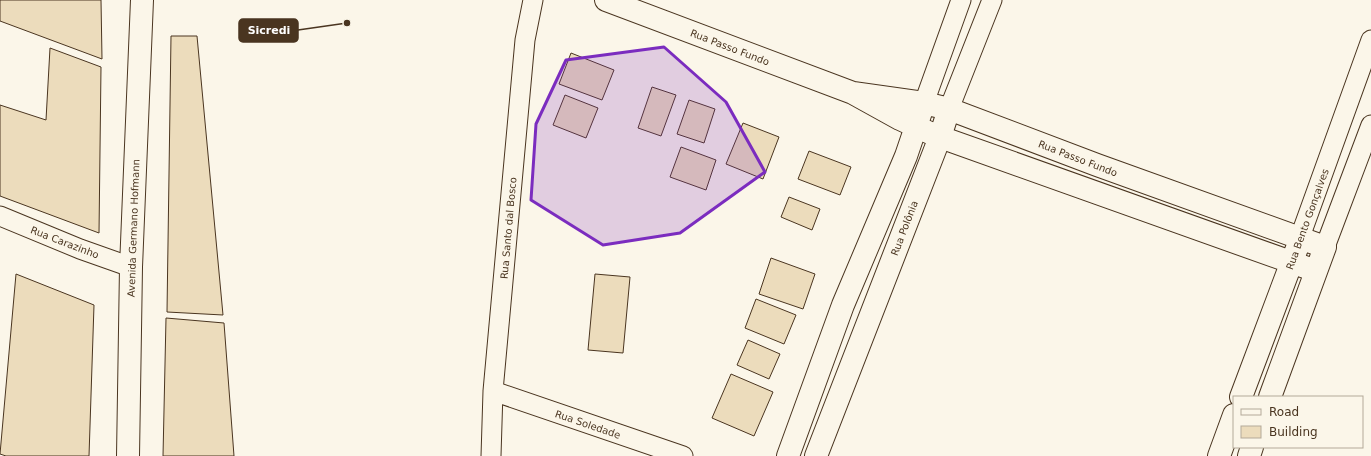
<svg xmlns="http://www.w3.org/2000/svg" width="1371" height="456" viewBox="0 0 1371 456" font-family="'DejaVu Sans',sans-serif">
<rect width="100%" height="100%" fill="#fbf6e9"/>
<path fill="#ecdcbc" stroke="#4a3520" d="M0 0H101L102 59 0 21Z
M171 36H197L223 315 167 312Z
M50 48 101 67 99 233 0 196V105L46 120Z
M571 53 614 70 602 100 559 84Z
M652 87 676 95 661 136 638 128Z
M565 95 598 108 586 138 553 125Z
M689 100 715 109 704 143 677 134Z
M743 123 779 137 763 179 726 164Z
M681 147 716 160 706 190 670 177Z
M809 151 851 167 840 195 798 179Z
M789 197 820 209 812 230 781 217Z
M771 258 815 274 803 309 759 294Z
M16 274 94 305 89 456H6L0 454Z
M595 274 630 277 623 353 588 350Z
M756 299 796 315 784 344 745 328Z
M166 318 224 323 234 456H163Z
M748 340 780 354 769 379 737 365Z
M731 374 773 392 754 436 712 418Z"/>
<g fill="none" stroke-linecap="round" stroke-linejoin="round">
<g stroke="#4a3520" stroke-width="21">
<path id="minor" d="M924 103 961 0
M949 109 992 0
M0 216 80 249 131 267
M1300 237 1371 40
M1325 247 1371 125
M493 391 683 456
M491 456 493 391 525 40 533 0"/>
</g>
<g stroke="#4a3520" stroke-width="24">
<path id="tertiary" d="M949 109 1097 165 1325 247 1270 397
M940 137 1316 271
M1241 397 1297 248
M1219 456 1234 415
M1249 456 1252 447"/>
</g>
<g stroke="#4a3520" stroke-width="24">
<path id="secondary" d="M606 0 853 93 900 119 930 133
M128 456 131 267 142 0
M788 456 843 305 906 156 924 103
M816 456 940 137 949 109 924 103 853 93"/>
</g>
<use href="#minor" stroke="#fbf6e9" stroke-width="19"/>
<use href="#tertiary" stroke="#fbf6e9" stroke-width="22"/>
<use href="#secondary" stroke="#fbf6e9" stroke-width="22"/>
</g>
<path fill="#7b2cbf" fill-opacity="0.2" stroke="#7b2cbf" stroke-width="3" stroke-linejoin="round" d="M664 47 726 102 765 172 680 233 603 245 531 200 536 124 566 60Z"/>
<g text-anchor="middle" stroke-width="3" stroke-linejoin="round" paint-order="stroke">
<g font-size="10" fill="#4a3520" stroke="#fbf6e9">
<text transform="translate(730 47) rotate(21)" y="4">Rua Passo Fundo</text>
<text transform="translate(1078 158) rotate(21)" y="4">Rua Passo Fundo</text>
<text transform="translate(1307 219) rotate(-70)" y="4">Rua Bento Gonçalves</text>
<text transform="translate(133 228) rotate(-88)" y="4">Avenida Germano Hofmann</text>
<text transform="translate(508 228) rotate(-85)" y="4">Rua Santo dal Bosco</text>
<text transform="translate(904 228) rotate(-69)" y="4">Rua Polônia</text>
<text transform="translate(65 242) rotate(21)" y="4">Rua Carazinho</text>
<text transform="translate(588 424) rotate(19)" y="4">Rua Soledade</text>
</g>
</g>
<path fill="none" stroke="#4a3520" stroke-width="1.5" d="M347 23L298 30"/>
<circle fill="#4a3520" stroke="#fbf6e9" stroke-width="1.5" cx="347" cy="23" r="4"/>
<rect fill="#4a3520" stroke="#4a3520" stroke-width="1.5" x="239" y="19" width="59" height="23" rx="4"/>
<g font-size="11" text-anchor="middle" font-weight="bold" fill="#fff">
<text x="269" y="34">Sicredi</text>
</g>
<rect x="1233" y="396" width="130" height="52" fill="#fbf6e9" stroke="#b4a999"/>
<rect x="1241" y="409" width="20" height="6" fill="#fbf6e9" stroke="#b4a999"/>
<text x="1269" y="416" font-size="12" fill="#4a3520">Road</text>
<rect x="1241" y="426" width="20" height="12" fill="#ecdcbc" stroke="#b4a999"/>
<text x="1269" y="436" font-size="12" fill="#4a3520">Building</text>
</svg>
